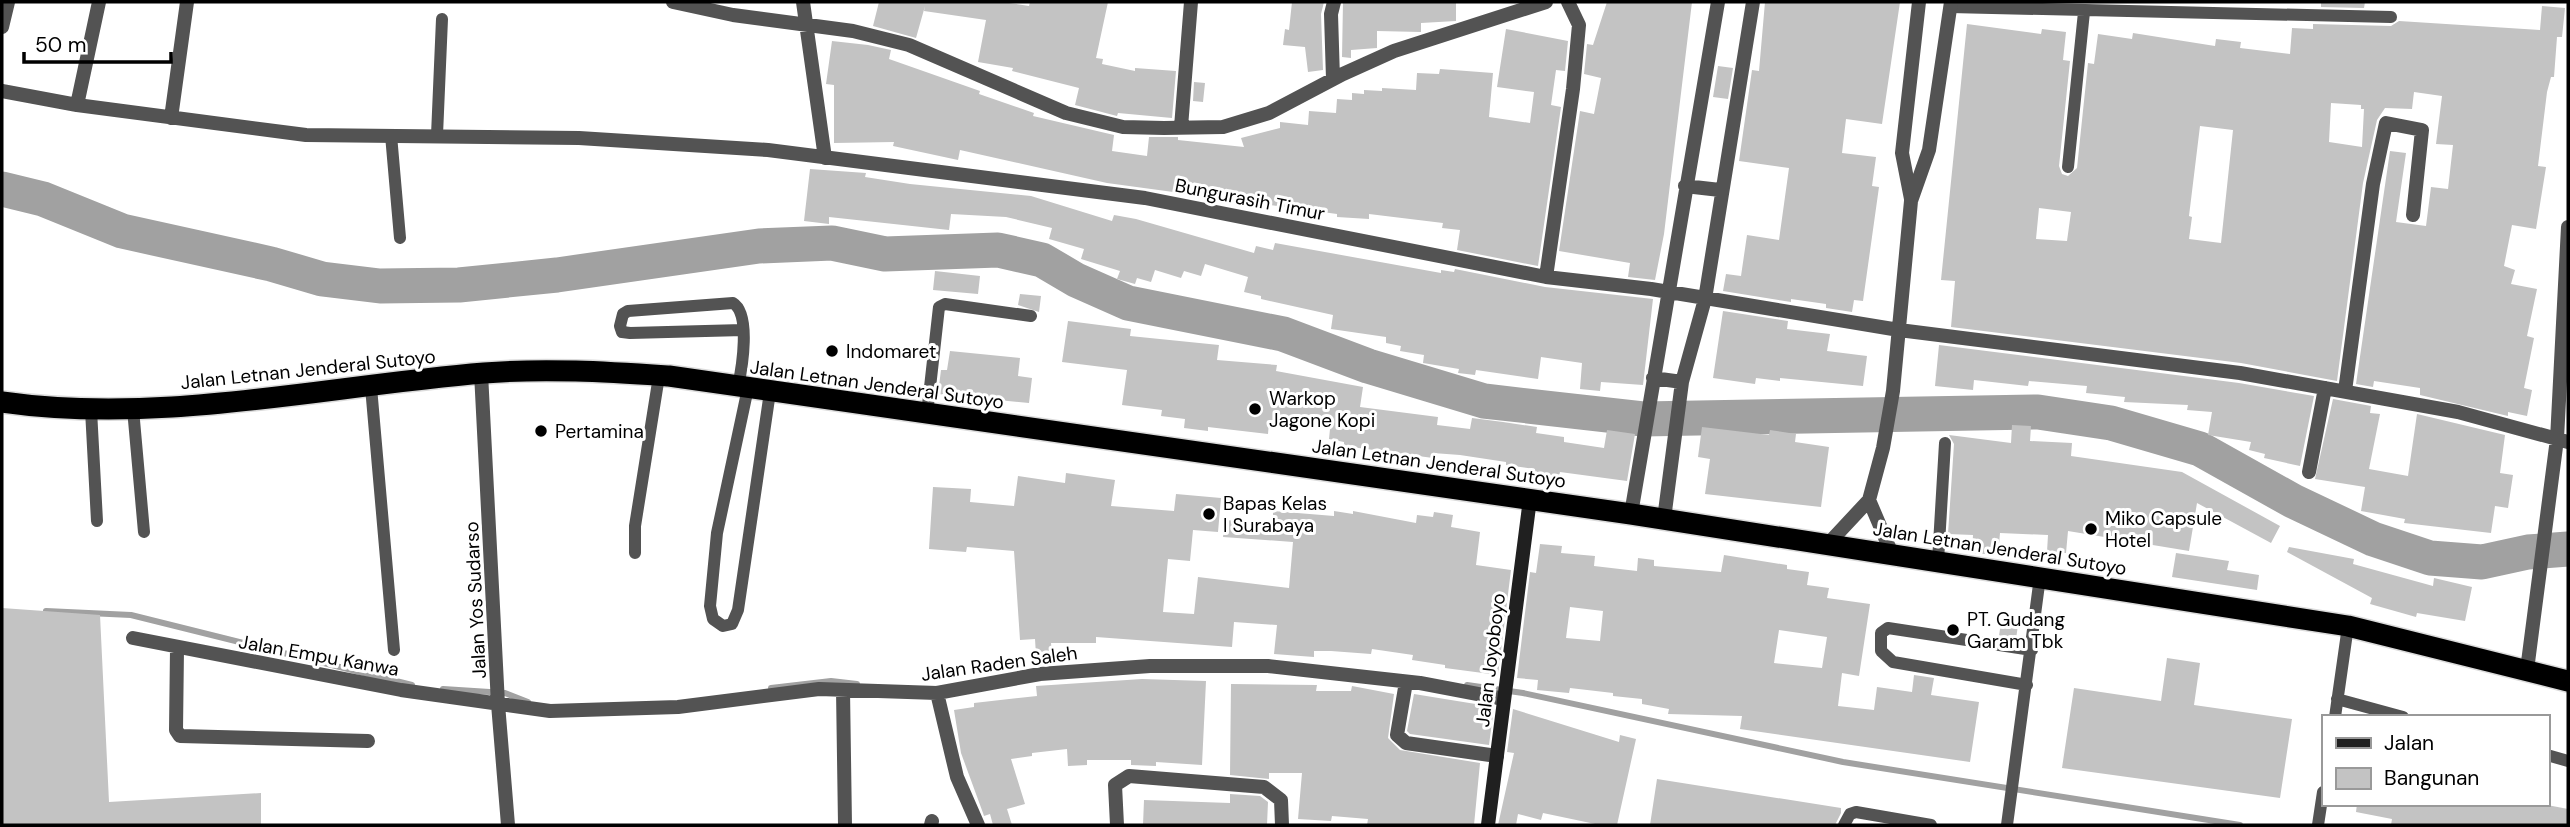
<svg xmlns="http://www.w3.org/2000/svg" width="2570" height="827" viewBox="0 0 2570 827" font-family="'DM Sans',sans-serif">
<rect width="100%" height="100%" fill="#fff"/>
<g fill="none" stroke-linecap="round" stroke-linejoin="round">
<path stroke="#a1a1a1" stroke-width="6" d="M46 611 131 615 412 685
M1467 685 1523 693 1843 762 2240 825
M771 688 831 681 857 684
M443 689 505 693 528 702"/>
<path stroke="#a1a1a1" stroke-width="35" d="M2 189 43 199 122 231 271 264 322 279 380 286 459 285 557 275 759 246 832 243 885 254 998 250 1042 260 1076 280 1128 303 1283 334 1368 366 1484 401 1643 419 2038 412 2111 423 2200 449 2293 501 2373 539 2430 558 2482 562 2528 552 2568 549"/>
</g>
<path fill="#c3c3c3" fill-rule="evenodd" d="M879 2H1002L1029 6 1030 2H1108L1096 58 1103 59 1102 64 1135 71V68L1176 71 1172 118 1118 113 1117 116 1075 105 1079 88 1012 71 1013 68 978 62 986 20 924 11 925 6 916 38 873 26Z
M1292 2H1324L1321 14 1323 70 1308 72 1305 47 1283 45 1285 29 1289 30Z
M1343 2H1456V21L1421 23V32L1377 31V48L1351 50V58L1342 57Z
M1607 2H1692L1664 234 1655 280 1628 277 1630 263 1559 251 1580 111 1594 114 1601 78 1584 74 1587 44 1593 45Z
M1765 2H1900L1882 124 1846 119 1842 153 1876 157 1872 186 1879 187 1863 301 1854 300 1852 312 1826 308V304L1791 299V302L1723 291 1726 274 1741 276 1747 235 1779 240 1789 168 1739 161 1752 70 1759 71Z
M2321 2H2365L2364 8 2321 7Z
M2542 6 2565 8 2562 37H2557L2554 77H2551L2547 92 2538 166 2546 167 2536 229 2512 225 2504 266 2515 270 2511 284 2537 289 2527 336 2534 338 2524 388 2532 390 2527 416 2508 412V416L2420 395V388L2374 381 2373 387 2356 384 2390 151 2406 153 2396 222 2426 226 2431 187 2448 189 2453 145 2436 144 2442 96 2414 92 2412 109 2385 108 2377 120 2363 183 2337 381 2241 363 1951 327 1955 281 1941 280 1967 24 2041 34 2042 29 2066 32 2063 60 2070 61 2059 166 2062 174 2068 176 2077 168 2088 63 2094 64 2098 34 2132 39 2133 33 2215 46 2216 39 2241 42 2240 48 2290 54 2292 28 2313 29V24L2391 26 2399 21 2540 30ZM2331 103 2361 105V109H2364L2362 147 2329 142ZM2200 126 2233 130 2221 243 2189 239 2192 217 2189 216ZM2039 208 2071 212 2067 241 2036 239Z
M1506 29 1568 41 1565 71 1556 70 1551 105 1561 107 1538 266 1457 250 1460 230 1442 228 1443 223 1369 214V219L1337 217V214L1270 205V209L1243 206 1244 202 1227 200V195L1189 190 1188 194 1107 183 960 150 958 160 893 146 894 142 834 143V85L826 84 832 41 868 45 891 50 889 59 980 91 979 94 1034 113 1033 116 1114 135 1112 151 1147 156 1149 137H1178V140L1244 147 1241 138 1280 128V122L1308 125 1309 111 1336 113 1337 99 1352 100V93L1364 94V90L1382 91V88L1416 90 1417 73 1439 74 1440 69 1493 73 1489 117 1530 123 1534 92 1497 87Z
M1718 66 1733 68 1728 99 1713 97Z
M1194 82 1205 83 1203 102 1193 101Z
M810 169 866 173 865 177 910 184 1031 196 1112 221 1114 215 1136 219 1254 253 1256 246 1273 250 1275 243 1441 273V270L1454 272 1455 269 1545 287 1653 299 1643 385 1601 382 1600 391 1580 389 1582 363 1541 357 1538 379 1476 370 1475 375 1458 373 1459 369 1423 363 1424 355 1400 351 1401 346 1386 343V337L1331 329 1333 315 1261 299V296L1244 292 1248 277 1205 264 1201 276 1184 271 1181 278 1155 270 1151 282 1137 278 1135 284 1117 279 1120 271 1081 259 1084 249 1049 239 1052 228 1006 217 951 214 949 230 829 217V224L804 221Z
M935 271 980 276 978 294 933 290Z
M1020 294 1041 296 1039 312 1018 305Z
M1723 311 1788 321 1787 329 1830 334 1827 351 1867 356 1863 386 1780 378V381L1756 378 1755 384 1713 378Z
M1068 321 1131 329 1130 336 1219 345 1217 360 1277 365 1276 371 1363 387 1360 407 1438 417 1437 425 1470 429 1472 418 1503 422 1537 427 1536 433 1564 437V442L1604 448 1607 430 1635 434 1627 481 1560 472 1559 476 1534 473 1535 469 1506 465V462L1460 455 1433 453V458L1344 446V442L1329 439 1330 429 1269 421 1268 434 1208 427V431L1184 428 1185 419 1161 416 1162 410 1122 405 1127 370 1062 362Z
M1939 345 2239 383 2314 396 2300 466 2264 458 2265 454 2249 450 2251 442 2208 435 2212 412 2187 410 2188 405 2124 402 2125 397 2086 393 2087 386 2029 381 2028 386 1974 380 1973 390 1935 386Z
M950 351 1020 358 1018 376 1032 378 1029 403 938 394 941 370H947Z
M2333 399 2371 406 2370 413 2380 414 2369 469 2408 476 2417 414 2505 435 2500 473 2513 475 2508 508 2495 506 2491 533 2404 523 2405 519 2361 511 2365 487 2315 479Z
M2012 425 2031 426 2030 441 2072 443 2071 456 2182 472 2280 526 2271 543 2197 503 2189 551 2068 531 2066 553 2047 552 2048 535 2000 533 1998 555 1972 553 1973 535 1948 534 1954 444 1949 435 2011 443Z
M1702 427 1769 435 1770 430 1796 434 1795 442 1829 447 1821 507 1705 494 1710 459 1698 457Z
M1066 473 1115 480 1111 506 1174 511 1176 494 1221 498 1218 532 1193 530 1190 561 1168 559 1163 612 1194 614 1198 577 1289 588 1293 542 1223 537 1225 520 1273 524V511L1334 516V511L1353 514V511L1416 523 1417 515 1433 517 1434 512 1453 515 1451 527 1480 532 1476 565 1511 570 1498 675 1445 668V665L1412 660 1413 655 1372 649 1371 654 1331 651H1314V657L1274 654 1277 625 1234 622 1232 647 1096 637V643H1051L1052 654 1036 655 1035 639 1020 640 1014 551 967 547 966 552 929 549 933 487 971 489 970 502 1014 506 1018 476 1065 483Z
M1540 544 1562 546 1561 553 1595 556 1594 566 1637 571 1638 558 1654 560V566L1721 572 1724 555 1787 565V569L1809 572 1807 585 1829 588 1827 598 1870 604 1859 676 1842 673 1838 706 1874 710 1877 687 1912 692 1914 675 1934 678 1931 695 1979 702 1970 762 1740 729 1742 716 1668 714 1669 709 1642 704V699L1613 696V693L1570 688 1569 693 1537 690 1538 680 1517 678 1530 572 1536 573ZM1570 607 1603 611 1600 641 1566 638ZM1779 630 1827 637 1822 668 1774 663Z
M2289 547 2354 559 2353 564 2433 586 2434 578 2472 587 2465 621 2417 613 2416 617 2370 604 2372 598 2287 552Z
M2176 553 2229 561 2227 570 2259 575 2257 590 2172 577Z
M2 608 100 615 109 802 261 793V825H2Z
M2001 622 2018 625 2016 639 1999 636Z
M2167 658 2200 663 2194 705 2292 719 2280 798 2062 768 2074 688 2161 701Z
M1142 679 1206 681 1202 765 1156 762V766L1131 765V760H1087V765L1068 766 1067 749 1032 753V756L1011 759 1025 804 1007 809 1012 825H993L990 814 984 816 983 813 961 753 954 710 974 707V703L1037 696 1036 686Z
M1231 684 1317 685 1316 691H1351L1352 686 1394 694 1388 738 1400 750 1480 763 1474 825H1367L1368 819 1332 816 1331 821 1298 819 1302 773H1269V779L1230 775Z
M1414 694 1494 707 1489 745 1410 734 1407 731Z
M1513 709 1619 742 1620 735 1636 739 1617 825H1600L1543 813 1541 820 1518 814 1516 825H1498L1514 753 1507 752Z
M1657 779 1841 808V813L1835 825H1650Z
M1230 794 1260 796 1268 802 1267 825H1143L1144 800 1230 803Z
M2357 804H2542L2568 809V825H2391L2392 819 2356 812Z"/>
<g fill="none" stroke-linecap="round" stroke-linejoin="round">
<g stroke="#dbdbdb" stroke-width="24">
<path id="highway" d="M2 402C162 425 324 386 484 373 546 368 607 372 669 376L1631 514 2348 626 2568 681"/>
</g>
<path stroke="#535353" stroke-width="12" d="M1950 7 2391 17
M391 135 400 238
M437 135 442 19
M2068 167 2084 12
M738 386C742 368 751 314 733 303L628 311 623 314 620 326 622 332 630 333 743 330
M371 387 394 650
M748 388 717 533 710 606 713 619 723 626 732 624 738 610 770 392
M133 409 144 532
M91 410 97 521
M927 414 939 307 945 304 1031 316
M635 553V526L659 376
M1938 561 1945 443
M2027 685 1893 662 1881 651V633L1888 628 2032 650
M2337 699 2403 717
M2335 717 2348 626
M2547 755 2568 761
M1844 825 1850 814 1856 812 1931 825
M2007 825 2040 577
M2318 825 2323 792"/>
<path stroke="#535353" stroke-width="14" d="M673 2 733 15 853 31 909 45 1066 113 1123 127 1164 128 1223 127 1269 113 1343 74 1394 51 1546 2
M803 2 825 158
M2 27 8 2
M1333 79 1331 14 1334 2
M2 91 77 105 306 135 579 138 768 150 1145 198 1546 277 1651 289 1899 330 2240 373 2458 412 2568 442
M77 105 99 2
M171 118 187 2
M1181 127 1191 2
M1685 186 1720 190
M1911 199 1902 153 1919 2
M1546 277 1573 89 1579 25 1568 2
M481 373 498 704 508 825
M1653 378 1682 382
M2345 391 2373 184 2386 123 2422 130 2413 215
M2309 472 2325 388
M1869 500 1892 554
M1631 514 1718 2
M1664 519 1682 382 1705 299 1753 2
M1828 544 1869 500 1883 448 1893 391 1911 201 1929 150 1951 2
M133 638 401 690 550 711 678 707 819 689 937 693 1040 674 1150 666H1268L1420 683 1504 699
M177 649 176 730 180 736 368 741
M2527 670 2557 439 2568 227
M1406 682 1397 735 1406 743 1497 756
M843 690 845 825
M937 693 957 777 978 825
M931 825 932 821
M1117 825 1115 785 1129 776 1264 787 1281 800 1282 825"/>
<path stroke="#202020" stroke-width="14" d="M1488 825 1530 499"/>
<use href="#highway" stroke="#000" stroke-width="21"/>
</g>
<g fill="#000" stroke="#fff" stroke-width="2.5">
<circle cx="832" cy="351" r="7"/>
<circle cx="1255" cy="409" r="7"/>
<circle cx="541" cy="431" r="7"/>
<circle cx="1209" cy="514" r="7"/>
<circle cx="2091" cy="529" r="7"/>
<circle cx="1953" cy="630" r="7"/>
</g>
<g text-anchor="middle" stroke-width="6" stroke-linejoin="round" paint-order="stroke">
<g font-size="19" fill="#000" stroke="#fff">
<text transform="translate(1250 199) rotate(11)" y="7">Bungurasih Timur</text>
<text transform="translate(308 369) rotate(-6)" y="7">Jalan Letnan Jenderal Sutoyo</text>
<text transform="translate(877 384) rotate(8)" y="7">Jalan Letnan Jenderal Sutoyo</text>
<text transform="translate(1439 463) rotate(8)" y="7">Jalan Letnan Jenderal Sutoyo</text>
<text transform="translate(2000 548) rotate(9)" y="7">Jalan Letnan Jenderal Sutoyo</text>
<text transform="translate(475 600) rotate(-93)" y="7">Jalan Yos Sudarso</text>
<text transform="translate(319 655) rotate(10)" y="7">Jalan Empu Kanwa</text>
<text transform="translate(1490 660) rotate(-83)" y="7">Jalan Joyoboyo</text>
<text transform="translate(999 663) rotate(-8)" y="7">Jalan Raden Saleh</text>
</g>
<g font-size="19" fill="#000" stroke="#fff" text-anchor="start">
<text x="846" y="358">Indomaret</text>
<text x="1269" y="405">Warkop<tspan x="1269" dy="22">Jagone Kopi</tspan></text>
<text x="555" y="438">Pertamina</text>
<text x="1223" y="510">Bapas Kelas<tspan x="1223" dy="22">I Surabaya</tspan></text>
<text x="2105" y="525">Miko Capsule<tspan x="2105" dy="22">Hotel</tspan></text>
<text x="1967" y="626">PT. Gudang<tspan x="1967" dy="22">Garam Tbk</tspan></text>
</g>
</g>
<rect width="2570" height="827" fill="none" stroke="#000000" stroke-width="7"/>
<rect x="2322" y="715" width="228" height="91" fill="#ffffff" stroke="#999999" stroke-width="2"/>
<rect x="2336" y="738" width="35" height="10" fill="#202020" stroke="#999999" stroke-width="2"/>
<text x="2384" y="750" font-size="21" fill="#000000">Jalan</text>
<rect x="2336" y="768" width="35" height="21" fill="#c3c3c3" stroke="#999999" stroke-width="2"/>
<text x="2384" y="785" font-size="21" fill="#000000">Bangunan</text>
<path d="M24 52v10h147v-10" fill="none" stroke="#000000" stroke-width="3.5"/>
<text x="35" y="52" font-size="21" fill="#000000" stroke="#ffffff" stroke-width="5" paint-order="stroke">50 m</text>
</svg>
